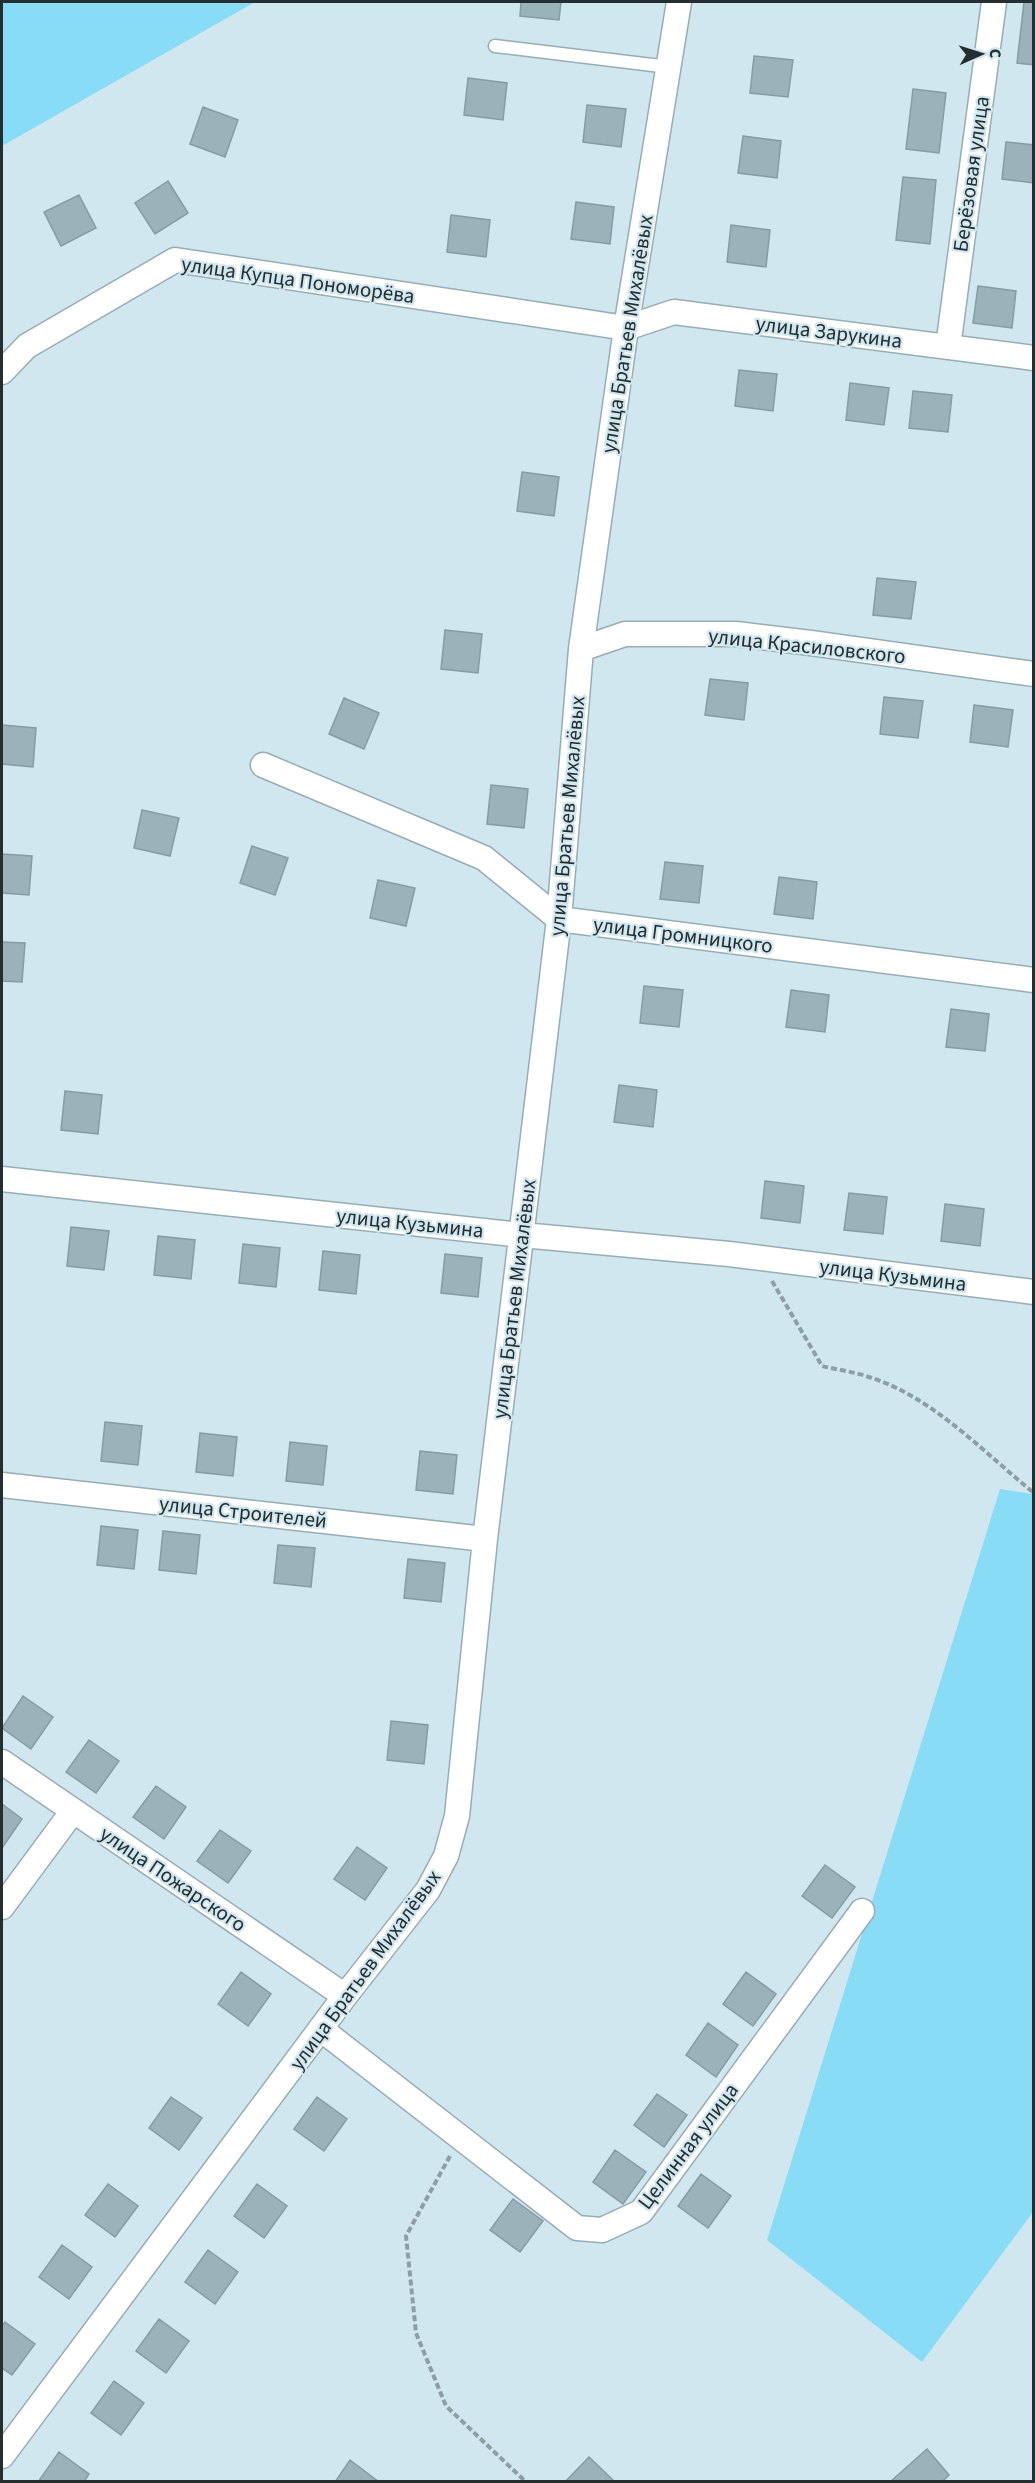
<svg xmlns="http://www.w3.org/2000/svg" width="1035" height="2483" viewBox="0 0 1035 2483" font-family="'Source Sans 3',sans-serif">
<rect width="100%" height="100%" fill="#d0e7ef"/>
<path fill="#89dcf6" d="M2 2H255L2 146Z
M1000 1489 1033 1494V2212L922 2362 767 2240Z"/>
<path fill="#9cb2ba" stroke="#869ca3" stroke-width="1.5" d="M521 2H561L559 20 520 16Z
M1024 2H1034V65L1017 63Z
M754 56 793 60 788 97 750 93Z
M468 78 507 83 503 120 464 115Z
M913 89 946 93 939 153 906 149Z
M587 105 626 109 621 147 583 142Z
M203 107 238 120 225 157 190 144Z
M743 136 781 141 777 178 738 173Z
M1006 142 1034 145V183L1002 179Z
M903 177 936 180 930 244 896 240Z
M168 181 188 213 155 234 135 203Z
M79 195 96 228 61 246 44 212Z
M576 202 614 207 610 244 571 239Z
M451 215 490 220 486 257 447 252Z
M731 225 770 230 766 267 727 262Z
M978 286 1016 291 1012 328 973 323Z
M739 370 777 374 773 411 735 406Z
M850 383 889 388 884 425 846 420Z
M913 391 952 395 948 432 909 428Z
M522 472 559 477 554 516 517 511Z
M877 578 916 582 911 619 873 615Z
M445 630 482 634 478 673 441 669Z
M710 679 748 683 744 720 705 715Z
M884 697 923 701 918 738 880 734Z
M344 698 379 713 364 749 329 734Z
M974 705 1013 710 1008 747 970 742Z
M2 725 36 728 33 767 2 764Z
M491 785 528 789 524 828 487 824Z
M142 810 179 818 170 856 134 848Z
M252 846 288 858 275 895 240 883Z
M2 854 32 856 29 895 2 893Z
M665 862 703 866 699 903 660 899Z
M779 877 817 882 813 919 774 914Z
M378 880 415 888 406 926 370 918Z
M2 942 25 943 22 982 2 981Z
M644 986 683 990 679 1027 640 1023Z
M791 990 829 995 825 1032 786 1027Z
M951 1009 989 1014 985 1051 946 1047Z
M619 1085 657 1090 653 1127 614 1122Z
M65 1091 102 1095 98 1134 61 1130Z
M765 1181 804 1186 800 1223 761 1218Z
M849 1193 887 1197 883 1234 844 1230Z
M945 1204 984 1209 980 1246 941 1241Z
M71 1227 109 1231 104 1270 67 1266Z
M158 1236 195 1240 191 1279 154 1275Z
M243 1244 280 1248 276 1287 239 1283Z
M323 1251 360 1255 356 1294 319 1290Z
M445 1254 482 1258 478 1297 441 1293Z
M105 1422 142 1426 138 1465 101 1461Z
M200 1433 237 1437 233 1476 196 1472Z
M290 1442 327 1446 323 1485 286 1481Z
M420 1451 457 1455 453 1494 416 1490Z
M101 1526 138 1530 134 1569 97 1565Z
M163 1531 200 1535 196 1574 159 1570Z
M278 1545 315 1548 311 1587 274 1583Z
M408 1559 445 1563 441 1602 404 1598Z
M23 1696 53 1717 31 1749 2 1728Z
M391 1721 428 1725 424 1764 387 1760Z
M89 1740 119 1761 96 1793 66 1772Z
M156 1786 186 1807 164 1839 133 1817Z
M2 1804 22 1819 2 1848Z
M220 1830 251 1851 228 1883 197 1861Z
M357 1847 387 1868 365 1900 334 1879Z
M825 1865 855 1887 832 1918 802 1896Z
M241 1972 271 1994 248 2026 218 2004Z
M746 1972 776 1994 753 2026 723 2004Z
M708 2023 738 2045 716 2077 686 2055Z
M657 2094 687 2115 664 2147 634 2125Z
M171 2097 202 2118 179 2150 149 2128Z
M317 2097 347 2119 324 2151 294 2129Z
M615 2150 646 2172 623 2204 593 2182Z
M701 2174 731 2196 708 2228 678 2206Z
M108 2184 138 2206 115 2237 85 2215Z
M257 2184 287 2206 264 2238 234 2216Z
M513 2199 543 2221 520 2252 490 2230Z
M62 2245 92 2267 69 2299 39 2277Z
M208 2250 238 2272 215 2304 185 2282Z
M159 2319 189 2341 166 2373 136 2351Z
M5 2322 35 2344 12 2375 2 2368V2326Z
M114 2381 144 2403 121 2435 91 2413Z
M927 2449 949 2475 942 2482H890Z
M59 2452 89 2474 84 2482H38Z
M589 2457 615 2482H565Z
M350 2460 379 2482H335Z"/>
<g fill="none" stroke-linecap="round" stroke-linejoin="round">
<g stroke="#97adb4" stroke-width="15">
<path id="lane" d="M495 46 669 67"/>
</g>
<g stroke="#97adb4" stroke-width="27">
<path id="street" d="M948 347 994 2
M2 372 27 346 175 260 626 328 674 312 1034 358
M581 649 625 634H736L811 643 1034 674
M263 765 484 858 559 919 1034 980
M2 1179 522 1235 729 1254 1034 1292
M2 1485 485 1539
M2 1762 345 1996
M2 1907 73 1811
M322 2030 577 2228 602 2230 641 2212 862 1911
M2 2456 345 1996 428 1890 446 1856 457 1816 485 1539 559 919 581 649 626 328 679 2"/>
</g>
<path stroke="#8d9ea5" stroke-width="4" stroke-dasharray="6 3" stroke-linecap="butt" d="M772 1281 822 1366C838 1370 856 1372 872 1378 935 1399 983 1452 1034 1493
M450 2156 406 2236 416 2333 446 2406 526 2482"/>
<use href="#lane" stroke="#fff" stroke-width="12"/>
<use href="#street" stroke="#fff" stroke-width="24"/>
</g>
<g text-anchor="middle" stroke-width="4.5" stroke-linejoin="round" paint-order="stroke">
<g font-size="21" fill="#242d30" stroke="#d0e7ef">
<text transform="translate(971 174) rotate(-82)" y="7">Берёзовая улица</text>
<text transform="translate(298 280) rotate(8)" y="7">улица Купца Пономорёва</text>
<text transform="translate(829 332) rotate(7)" y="7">улица Зарукина</text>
<text transform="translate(627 334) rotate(-81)" y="7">улица Братьев Михалёвых</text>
<text transform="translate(807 646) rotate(6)" y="7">улица Красиловского</text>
<text transform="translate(567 816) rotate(-85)" y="7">улица Братьев Михалёвых</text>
<text transform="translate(683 935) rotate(7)" y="7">улица Громницкого</text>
<text transform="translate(410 1223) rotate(6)" y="7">улица Кузьмина</text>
<text transform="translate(893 1275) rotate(7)" y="7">улица Кузьмина</text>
<text transform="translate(514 1299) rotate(-83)" y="7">улица Братьев Михалёвых</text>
<text transform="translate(243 1512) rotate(6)" y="7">улица Строителей</text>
<text transform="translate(173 1879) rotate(34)" y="7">улица Пожарского</text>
<text transform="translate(365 1970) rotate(-54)" y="7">улица Братьев Михалёвых</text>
<text transform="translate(688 2146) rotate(-53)" y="7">Целинная улица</text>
</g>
</g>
<rect width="1035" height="2483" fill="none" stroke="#242d30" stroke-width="6"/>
<g transform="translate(981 54) rotate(87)" stroke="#d0e7ef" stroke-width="4.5" paint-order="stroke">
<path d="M0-4.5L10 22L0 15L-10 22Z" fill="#242d30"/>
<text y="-9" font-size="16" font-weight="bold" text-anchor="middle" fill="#242d30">С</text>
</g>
</svg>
